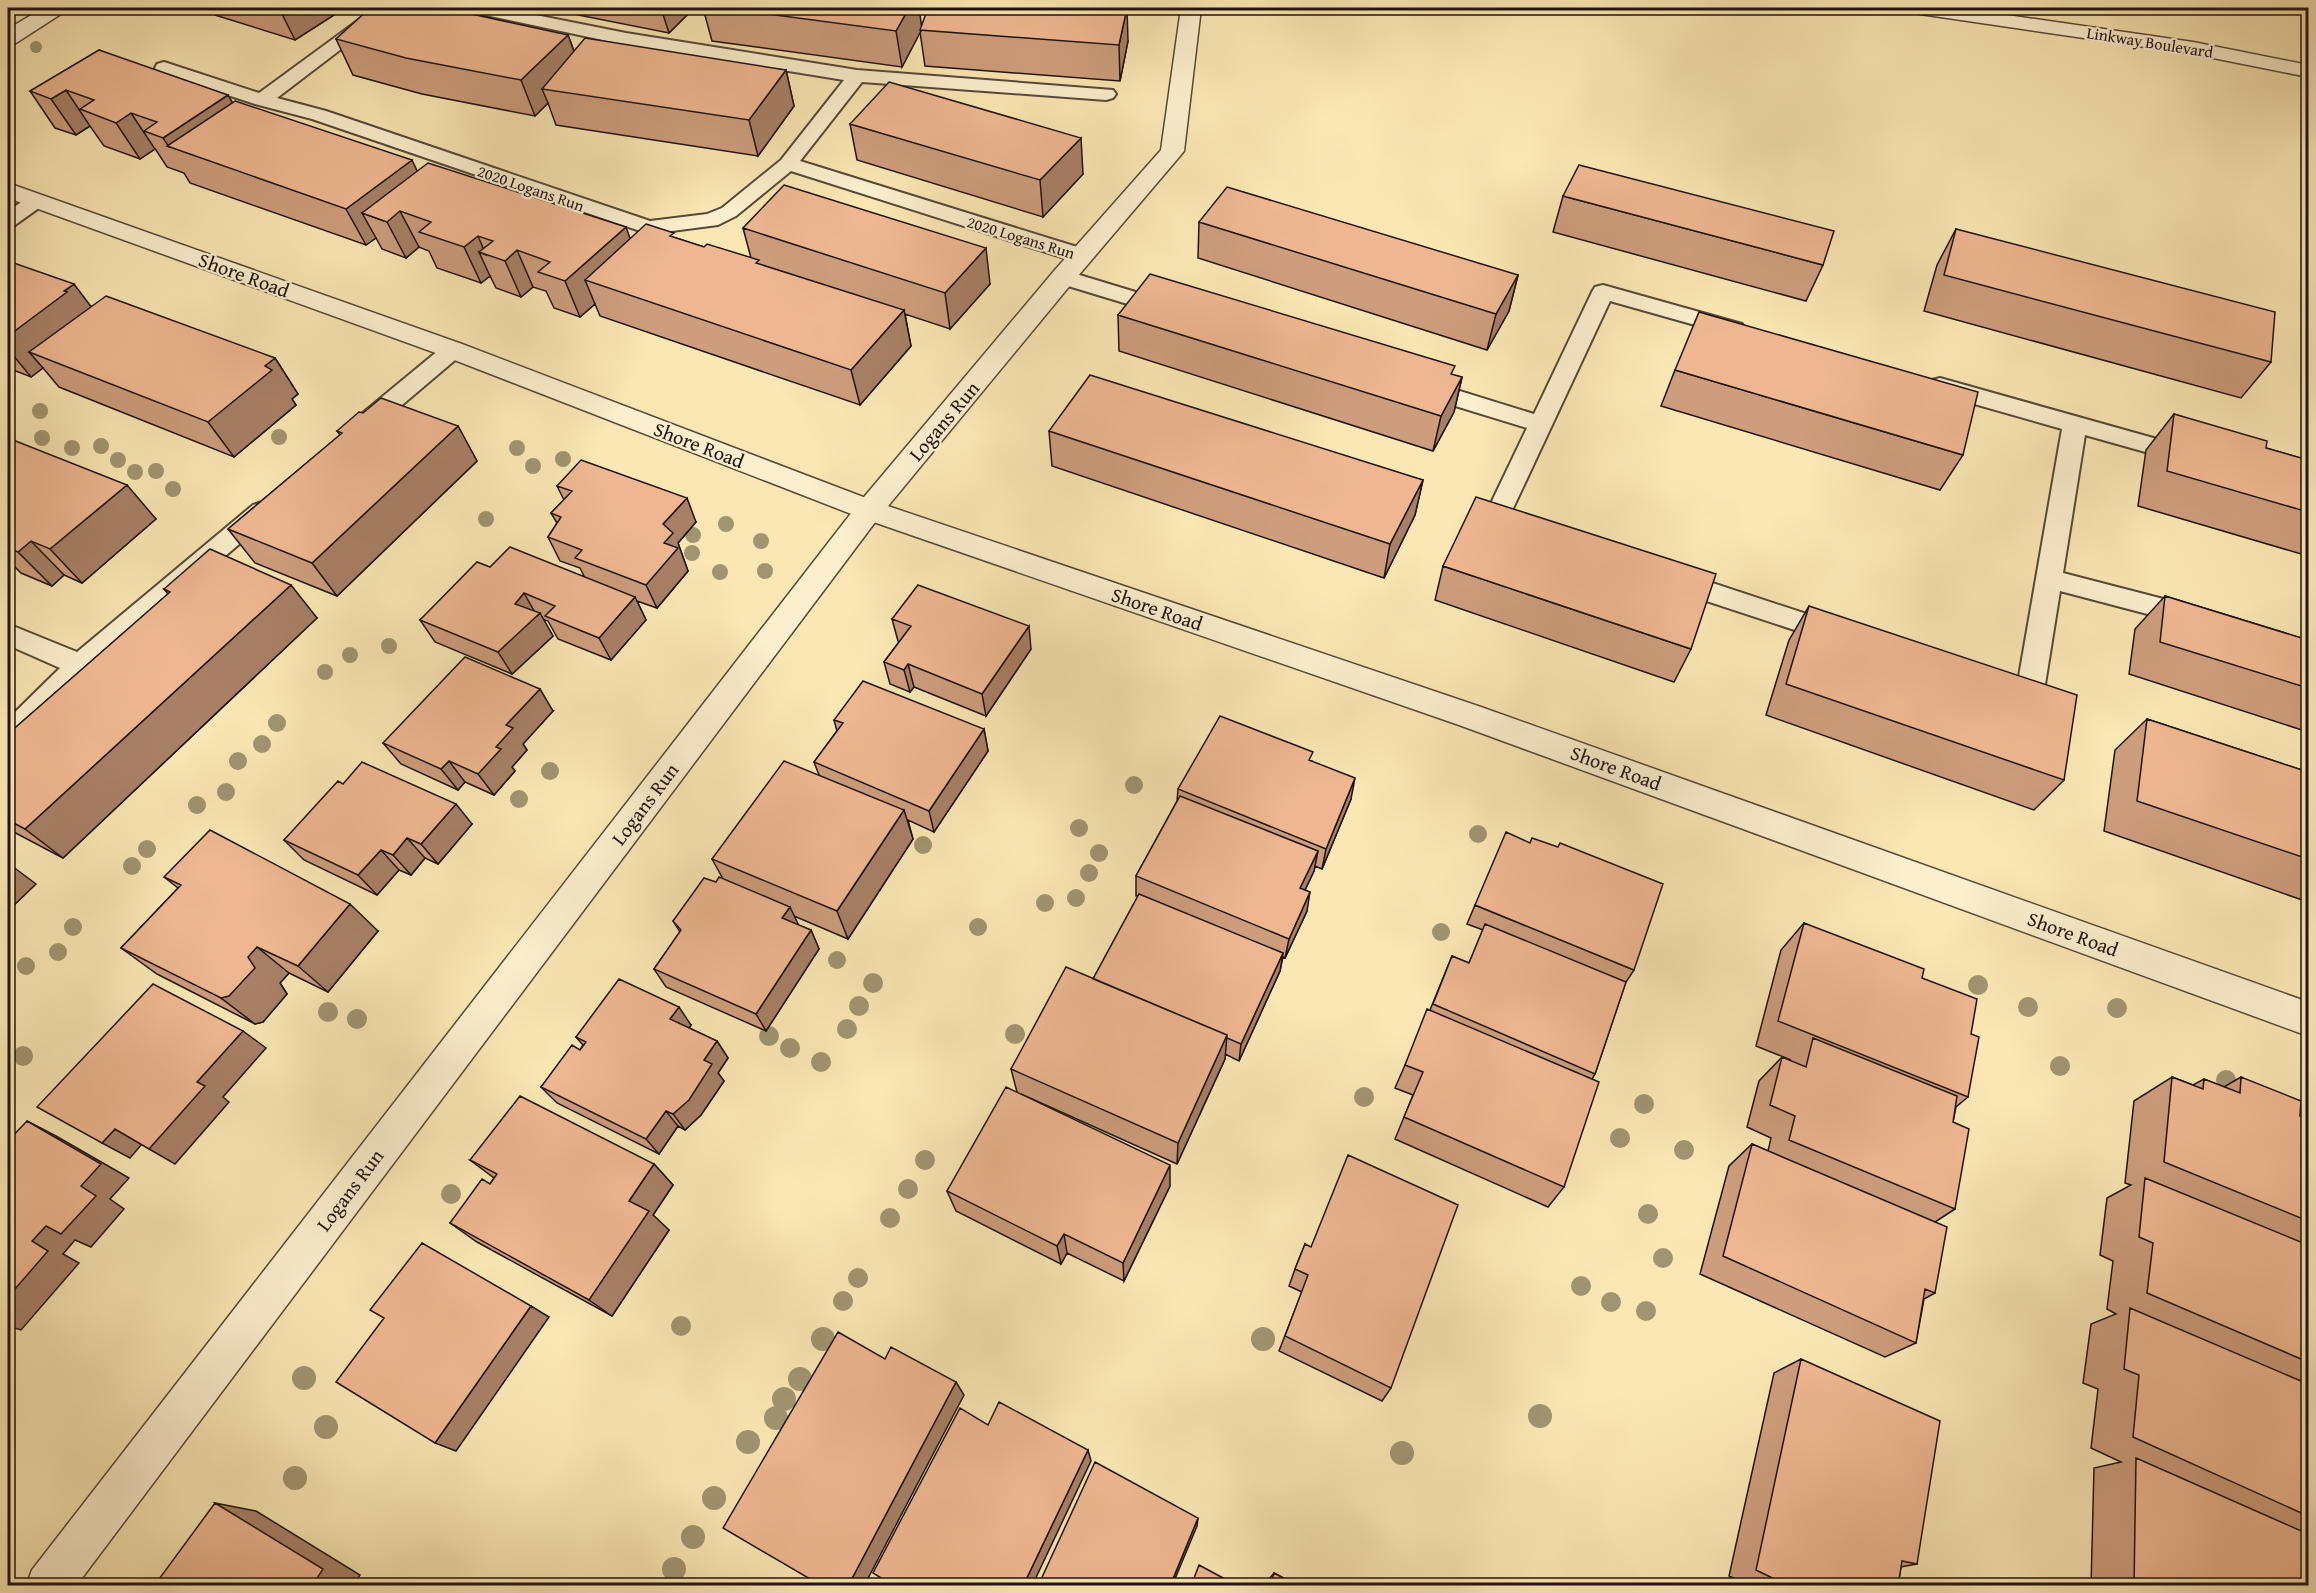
<svg xmlns="http://www.w3.org/2000/svg" width="2316" height="1593" viewBox="0 0 2316 1593" font-family="'Gentium Book Plus',serif">
<rect width="100%" height="100%" fill="#fae7b4"/>
<filter id="stains"><feTurbulence type="fractalNoise" baseFrequency=".00333" numOctaves="4"/><feColorMatrix values="0 0 0 0 .2 0 0 0 0 .09 0 0 0 0 .02 0 0 0 .5 -.17"/></filter>
<radialGradient id="worn" r=".72"><stop offset=".6" stop-color="#630" stop-opacity="0"/><stop offset="1" stop-color="#630" stop-opacity=".3"/></radialGradient>
<g fill="none" stroke-linecap="round" stroke-linejoin="round">
<g stroke="#564837" stroke-width="4">
<path id="service" d="M375 8H395L277 98 326 111 650 221 707 214 722 208 781 160 844 80 626 45 476 13 470 12 467 8H500L626 33 857 70 1113 90 1116 94 1113 98 1106 100 862 82 800 161 1090 251 1093 256 1090 261 1082 263 1074 261 791 171 736 216 718 225 649 234 312 119 255 104 157 72 155 68 157 64 164 62 259 93Z
M36 195 43 197 46 201 43 205 15 225 8 226V211L29 197Z
M1063 270 1175 304 1178 309 1175 314 1167 316 1055 282 1052 277 1055 272Z
M1603 285 1742 324 1745 329 1742 334 1734 336 1610 301 1509 517 1524 523 1527 529 1524 535 1515 538 1485 528 1482 522 1527 428 1413 393 1409 387 1413 381 1421 379 1534 414 1592 292 1595 287Z
M453 343 461 345 464 350 461 355 369 433 361 435 353 433 349 427 353 421 445 345Z
M1940 378 2196 450 2200 456 2196 462 2188 464 2085 435 2063 573 2202 609 2206 616 2202 623 2193 626 2060 591 2043 697 2039 705 2029 708 1999 698 1995 690 1999 682 2009 679 2018 682 2062 429 1932 392 1928 386 1932 380Z
M262 502 271 505 274 511 271 517 89 672 18 744 8 747V719L60 668 8 645V624L77 652 253 505Z
M1673 570 1846 627 1850 634 1846 641 1837 644 1664 587 1660 580 1664 573Z"/>
</g>
<g stroke="#564837" stroke-width="3">
<path id="minor" d="M1181 8H1201L1184 151 1180 156 1072 283 879 517 76 1586H26L32 1570 859 503 1054 271 1161 150Z
M1910 8H1959L2193 42 2308 65V77L2193 54 1920 14 1913 12Z"/>
</g>
<g stroke="#564837" stroke-width="3">
<path id="tertiary" d="M43 8H67L64 12 16 43 8 44V29Z
M8 183 462 344 879 503 1481 707 2308 1002V1036L1459 725 859 517 444 356 8 198Z"/>
</g>
<use href="#service" fill="#fcefce" fill-rule="evenodd"/>
<use href="#minor" fill="#fcefce" fill-rule="evenodd"/>
<use href="#tertiary" fill="#fcefce" fill-rule="evenodd"/>
</g>
<g fill="#a19470">
<circle cx="36" cy="47" r="6"/>
<circle cx="40" cy="411" r="8"/>
<circle cx="279" cy="437" r="8"/>
<circle cx="42" cy="438" r="8"/>
<circle cx="101" cy="446" r="8"/>
<circle cx="72" cy="448" r="8"/>
<circle cx="517" cy="448" r="8"/>
<circle cx="563" cy="459" r="8"/>
<circle cx="118" cy="460" r="8"/>
<circle cx="533" cy="466" r="8"/>
<circle cx="156" cy="471" r="8"/>
<circle cx="135" cy="472" r="8"/>
<circle cx="173" cy="489" r="8"/>
<circle cx="486" cy="519" r="8"/>
<circle cx="726" cy="524" r="8"/>
<circle cx="693" cy="535" r="8"/>
<circle cx="761" cy="541" r="8"/>
<circle cx="692" cy="553" r="8"/>
<circle cx="765" cy="571" r="8"/>
<circle cx="720" cy="572" r="8"/>
<circle cx="389" cy="646" r="8"/>
<circle cx="350" cy="655" r="8"/>
<circle cx="325" cy="672" r="8"/>
<circle cx="277" cy="723" r="9"/>
<circle cx="262" cy="744" r="9"/>
<circle cx="238" cy="761" r="9"/>
<circle cx="550" cy="771" r="9"/>
<circle cx="1134" cy="785" r="9"/>
<circle cx="226" cy="792" r="9"/>
<circle cx="519" cy="799" r="9"/>
<circle cx="197" cy="805" r="9"/>
<circle cx="1079" cy="828" r="9"/>
<circle cx="1478" cy="834" r="9"/>
<circle cx="923" cy="845" r="9"/>
<circle cx="147" cy="849" r="9"/>
<circle cx="1099" cy="853" r="9"/>
<circle cx="132" cy="866" r="9"/>
<circle cx="1089" cy="873" r="9"/>
<circle cx="1076" cy="898" r="9"/>
<circle cx="1045" cy="903" r="9"/>
<circle cx="73" cy="927" r="9"/>
<circle cx="978" cy="927" r="9"/>
<circle cx="1441" cy="932" r="9"/>
<circle cx="58" cy="952" r="9"/>
<circle cx="837" cy="960" r="9"/>
<circle cx="26" cy="966" r="9"/>
<circle cx="873" cy="983" r="10"/>
<circle cx="1978" cy="985" r="10"/>
<circle cx="859" cy="1006" r="10"/>
<circle cx="2028" cy="1007" r="10"/>
<circle cx="2117" cy="1008" r="10"/>
<circle cx="328" cy="1012" r="10"/>
<circle cx="357" cy="1019" r="10"/>
<circle cx="847" cy="1029" r="10"/>
<circle cx="1015" cy="1034" r="10"/>
<circle cx="769" cy="1036" r="10"/>
<circle cx="790" cy="1048" r="10"/>
<circle cx="23" cy="1056" r="10"/>
<circle cx="821" cy="1062" r="10"/>
<circle cx="2060" cy="1066" r="10"/>
<circle cx="2226" cy="1080" r="10"/>
<circle cx="1364" cy="1097" r="10"/>
<circle cx="1644" cy="1104" r="10"/>
<circle cx="1620" cy="1138" r="10"/>
<circle cx="1684" cy="1150" r="10"/>
<circle cx="925" cy="1160" r="10"/>
<circle cx="908" cy="1189" r="10"/>
<circle cx="451" cy="1194" r="10"/>
<circle cx="1648" cy="1214" r="10"/>
<circle cx="890" cy="1218" r="10"/>
<circle cx="1663" cy="1258" r="10"/>
<circle cx="858" cy="1278" r="10"/>
<circle cx="1581" cy="1286" r="10"/>
<circle cx="843" cy="1301" r="10"/>
<circle cx="1611" cy="1302" r="10"/>
<circle cx="1646" cy="1311" r="10"/>
<circle cx="681" cy="1326" r="10"/>
<circle cx="823" cy="1339" r="12"/>
<circle cx="1263" cy="1339" r="12"/>
<circle cx="304" cy="1378" r="12"/>
<circle cx="800" cy="1379" r="12"/>
<circle cx="784" cy="1399" r="12"/>
<circle cx="1540" cy="1416" r="12"/>
<circle cx="776" cy="1418" r="12"/>
<circle cx="326" cy="1427" r="12"/>
<circle cx="748" cy="1442" r="12"/>
<circle cx="1402" cy="1453" r="12"/>
<circle cx="295" cy="1478" r="12"/>
<circle cx="714" cy="1498" r="12"/>
<circle cx="693" cy="1537" r="12"/>
<circle cx="674" cy="1569" r="12"/>
</g>
<path fill="#cd9d7d" stroke="#1f130d" stroke-width="1.5" d="M211 8H345L295 40 215 15Z
M543 8H694L669 33Z
M703 8H919L921 26 1128 41 1120 81 925 66 920 32 902 67 712 41Z
M568 35 574 51 786 70 794 106 758 156 556 125 548 103 535 116 422 94 353 75 336 39Z
M99 50 233 103 417 171 630 239 676 238 704 247 751 258 743 228 990 284 950 329 905 314 911 346 860 405 600 316 595 304 580 317 554 308 546 291 533 287 521 297 496 288 490 276 481 283 437 268 429 251 419 247 406 258 382 249 376 238 366 245 190 183 184 173 167 167 156 150 155 149 140 159 104 146 90 126 76 135 55 128 30 91Z
M850 124 1083 174 1043 217 857 160Z
M1563 196 1823 265 1806 301 1553 232Z
M1199 222 1518 275 1509 311 1487 350 1198 258Z
M1956 229 2271 362 2241 398 1924 311 1937 265Z
M8 261 91 306 275 358 298 394 292 399 296 405 234 457 59 387 43 368 31 377 8 368Z
M1118 315 1462 377 1454 412 1433 451 1119 351Z
M1675 370 1963 455 1940 490 1661 406Z
M2174 414 2266 448 2308 460V556L2138 506 2146 450Z
M458 426 477 461 337 596 255 563 228 529 340 435 337 431Z
M1049 431 1423 480 1415 515 1384 578 1052 466Z
M8 438 156 519 82 583 64 575 52 586 21 573 8 560Z
M557 486 696 522 678 543 688 571 657 608 637 601 646 620 611 660 558 639 548 621 543 619 553 636 512 674 435 642 420 620 490 567 584 576 580 568 560 561 548 537 557 523 551 513 564 500Z
M1443 566 1691 649 1674 682 1435 600Z
M164 589 317 618 63 858 8 829V734L168 594Z
M2165 596 2308 640V732L2129 674 2135 629Z
M1809 606 2064 780 2034 810 1766 715 1789 640Z
M892 619 1031 649 986 716 914 687 910 692 890 684 884 662 899 642 898 641Z
M553 711 523 744 527 750 512 767 515 771 494 795 465 782 458 790 401 764 383 743Z
M2147 719 2308 772V902L2104 831 2115 750Z
M834 720 984 729 988 751 934 832 908 820 913 839 848 939 794 916 798 925 811 930 819 949 766 1031 666 987 654 969 680 932 673 921 716 882 723 879 712 859 819 775 814 762 837 731Z
M1312 761 1351 799 1322 869 1315 866 1314 871 1305 890 1307 911 1285 958 1283 957 1280 971 1239 1061 1225 1054V1059L1177 1164 1021 1094 1170 1186 1124 1281 1067 1253 1061 1264 956 1211 947 1191 1017 1092 1011 1069 1093 979 1138 896H1136V876L1177 801 1178 789Z
M343 784 472 824 438 864 425 858 411 875 399 870 377 895 304 860 284 840Z
M164 877 378 931 328 992 289 973 280 983 287 994 263 1022 255 1024 157 974 121 948 178 888Z
M1475 905 1634 970 1626 982 1595 1074 1592 1079 1564 1187 1548 1207 1395 1139 1413 1095 1395 1088 1405 1065 1430 1010 1452 956 1469 963 1483 930 1467 924Z
M1804 923 1922 978 1971 1034 1968 1097 1956 1107 1953 1122 1955 1209 1935 1222V1293L1924 1299 1916 1343 1885 1357 1700 1274 1729 1166 1752 1144 1768 1151 1771 1138 1747 1127 1759 1081 1782 1057 1791 1060 1756 1046 1781 950Z
M691 1025 689 1028 717 1041 728 1058 718 1073 724 1081 701 1115 685 1130 678 1126 659 1154 557 1103 541 1087 580 1050 583 1045 576 1037Z
M2172 1077 2193 1085 2204 1079 2224 1087 2241 1077 2300 1116 2308 1119V1586H2091L2094 1468 2121 1462 2091 1448 2098 1389 2083 1383 2091 1324 2116 1314 2107 1309 2113 1261 2100 1255 2107 1198 2131 1185 2125 1183 2134 1101Z
M470 1160 654 1164 673 1185 653 1215 669 1230 612 1316 477 1242 450 1223 490 1184 494 1178Z
M1305 1244 1391 1388 1382 1401 1279 1351 1302 1292 1289 1286 1295 1269Z
M1801 1359 1917 1564 1901 1567 1898 1586H1750L1729 1576 1774 1373Z
M1274 1573 1298 1586H1267L1269 1579Z"/>
<path fill="#a78066" stroke="#1f130d" stroke-width="1.5" d="M279 8H345L295 40Z
M661 8H694L669 33Z
M909 8H919L922 29 902 67 896 31Z
M1127 8 1128 41 1120 81 1119 45Z
M568 35 581 71 542 89 548 103 535 116 521 80Z
M786 70 794 106 758 156 749 120Z
M66 90 90 126 76 135 51 99Z
M228 95 249 131 169 147 163 138Z
M131 113 155 149 140 159 116 123Z
M1081 138 1083 174 1043 217 1040 180Z
M412 160 429 196 400 211 419 247 406 258 387 222 362 213 376 238 366 245 346 209Z
M626 227 639 264 585 280 595 304 580 317 565 281Z
M478 236 486 255 479 252 490 276 481 283 464 247Z
M986 248 990 284 950 329 945 293Z
M517 250 533 287 521 297 505 261Z
M1518 275 1509 311 1487 350 1496 314Z
M74 284 101 320 29 352 43 368 31 377 8 349V336Z
M904 310 911 346 860 405 851 370Z
M275 358 298 394 292 399 296 405 234 457 208 422 265 366Z
M1462 377 1454 412 1433 451 1441 416Z
M458 426 477 461 337 596 312 563Z
M1423 480 1415 515 1384 578 1390 544Z
M127 485 156 519 82 583 50 549Z
M687 498 696 522 678 543 688 571 657 608 646 585 664 543 663 524Z
M31 541 64 575 52 586 18 552Z
M291 585 317 618 63 858 25 829Z
M524 593 537 616 540 613 553 636 512 674 498 652 515 604Z
M635 597 646 620 611 660 599 638Z
M1029 626 1031 649 986 716 982 694Z
M908 664 914 687 910 692 904 670Z
M540 689 553 711 523 744 527 750 512 767 515 771 494 795 478 774 506 725Z
M984 729 988 751 934 832 929 811Z
M449 761 465 782 458 790 441 769Z
M1355 778 1351 799 1322 869 1326 849Z
M456 804 472 824 438 864 421 844Z
M904 810 913 839 848 939 837 911Z
M407 838 425 858 411 875 393 855Z
M381 850 399 870 377 895 358 875Z
M1318 851 1314 871 1297 907 1300 888Z
M8 863 36 884 8 911Z
M1310 892 1307 911 1285 958 1289 939Z
M350 904 378 931 328 992 298 966Z
M790 907 799 926 782 918Z
M811 930 819 949 766 1031 756 1014Z
M257 947 289 973 280 983 287 994 263 1022 255 1024 221 998 248 957Z
M1283 953 1280 971 1239 1061 1241 1044Z
M679 1007 691 1025 683 1037 670 1019Z
M243 1031 266 1048 223 1097 229 1102 175 1164 149 1149 197 1082Z
M1227 1035 1225 1059 1177 1164 1178 1143Z
M717 1041 728 1058 718 1073 724 1081 701 1115 685 1130 673 1114 704 1060Z
M666 1111 678 1126 659 1154 646 1139Z
M27 1121 56 1136 129 1178 110 1199 124 1209 91 1247 75 1240 63 1254 79 1263 21 1330 8 1326V1297L32 1241 81 1186Z
M115 1129 142 1144 130 1158 102 1143Z
M654 1164 673 1185 653 1215 669 1230 612 1316 589 1300 629 1201Z
M1170 1165V1186L1124 1281 1123 1263Z
M1064 1234 1067 1253 1061 1264 1057 1246Z
M531 1306 549 1317 456 1451 435 1443Z
M956 1382 964 1395 864 1586H848Z
M1088 1450 1091 1461 1032 1586H1023Z
M215 1503 256 1511 360 1575 353 1586H312Z
M1198 1518 1197 1526 1172 1586H1170Z"/>
<path fill="#eeb791" stroke="#1f130d" stroke-width="1.5" d="M370 8H444L568 35 521 80 406 58 336 39Z
M722 8H909L896 31Z
M928 8H1127L1119 45 920 30Z
M585 38 786 70 749 120 542 89Z
M99 50 228 95 163 138 144 131 157 122 131 113 116 123 80 109 94 100 66 90 51 99 30 91Z
M889 82 1081 138 1040 180 850 124Z
M235 101 412 160 346 209 167 146Z
M428 163 626 227 565 281 538 272 550 262 517 250 505 261 479 252 493 241 478 236 464 247 419 232 431 222 400 211 387 222 362 213Z
M1579 165 1834 231 1823 265 1563 196Z
M784 185 986 248 945 293 743 228Z
M1227 187 1518 275 1496 314 1199 222Z
M646 224 674 233 670 236 704 247 707 244 759 260 756 263 904 310 851 370 585 280Z
M1956 229 2275 312 2271 362 1944 275Z
M8 261 74 284 64 291 67 292 8 336Z
M1150 274 1455 366 1451 374 1462 377 1441 416 1118 315Z
M106 296 275 358 265 366 272 370 208 422 29 352Z
M1699 312 1978 392 1963 455 1675 370Z
M1090 375 1423 480 1390 544 1049 431Z
M381 398 458 426 312 563 228 529 342 433 337 431 359 412 363 413Z
M2174 414 2267 441 2266 448 2308 460V512L2167 471Z
M8 438 127 485 50 549 31 541 18 552 8 548Z
M581 460 687 498 663 524 673 533 664 543 678 548 646 585 575 558 582 550 548 537 561 517 551 513 572 491 557 486Z
M1476 497 1716 574 1691 649 1443 566Z
M510 547 635 597 599 638 545 616 555 606 524 593 515 604 540 613 498 652 420 620 477 562 490 567Z
M210 549 291 585 25 829 8 820V734L170 592 164 589Z
M918 585 1029 626 982 694 908 664 904 670 884 662 911 626 892 619Z
M2165 596 2308 640V688L2160 642Z
M1809 606 2077 695 2064 780 1786 684Z
M465 657 540 689 506 725 513 728 496 747 501 749 478 774 449 761 441 769 383 743Z
M863 681 984 729 929 811 814 762 843 723 834 720Z
M1220 716 1313 752 1309 760 1355 778 1326 849 1178 789Z
M2147 719 2308 772V859L2137 801Z
M784 761 904 810 837 911 712 859Z
M362 762 456 804 421 844 407 838 393 855 381 850 358 875 284 840 338 781 343 784Z
M1180 796 1318 851 1300 888 1310 892 1289 939 1136 876Z
M210 830 350 904 298 966 257 947 248 957 255 968 229 996 221 998 121 948 181 885 164 877Z
M1506 832 1530 843 1532 838 1558 847 1560 843 1663 884 1634 970 1475 905Z
M719 877 790 907 782 918 811 930 756 1014 654 969 681 930 673 921 704 878 716 882Z
M1139 894 1283 953 1241 1044 1227 1038V1035L1093 979Z
M1804 923 1924 969 1922 978 1977 999 1971 1034 1979 1037 1968 1097 1778 1021Z
M1485 924 1626 982 1595 1074 1433 1004 1452 956 1469 963Z
M1066 967 1227 1035 1178 1143 1011 1069Z
M619 979 679 1007 670 1019 717 1041 704 1060 712 1064 689 1100 673 1114 666 1111 646 1139 541 1087 572 1045 580 1050 586 1042 576 1037Z
M153 984 243 1031 197 1082 205 1086 149 1149 115 1129 102 1143 37 1107Z
M1427 1009 1599 1082 1564 1187 1404 1117 1423 1072 1405 1065Z
M1813 1038 1957 1096 1953 1122 1969 1129 1955 1209 1789 1140 1795 1116 1770 1105 1782 1057 1806 1067Z
M2172 1077 2203 1089 2204 1079 2240 1093 2241 1077 2301 1101 2300 1116 2308 1119V1221L2164 1162Z
M1006 1087 1170 1165 1123 1263 1064 1234 1057 1246 947 1191Z
M520 1096 654 1164 629 1201 649 1211 589 1300 450 1223 482 1179 490 1184 497 1174 470 1160Z
M27 1121 101 1164 81 1186 96 1196 61 1234 46 1226 32 1241 48 1251 8 1297V1141Z
M1752 1144 1947 1227 1935 1293 1925 1289 1916 1343 1723 1256Z
M1348 1155 1458 1205 1391 1388 1285 1336 1308 1275 1295 1269 1305 1244 1311 1247Z
M2145 1178 2308 1245V1362L2147 1293 2153 1243 2139 1237Z
M422 1243 531 1306 435 1443 336 1382 384 1318 370 1310Z
M2130 1308 2308 1384V1516L2133 1437 2139 1375 2124 1369Z
M838 1332 885 1359 891 1347 956 1382 848 1586H822L723 1528Z
M1801 1359 1940 1421 1917 1564 1902 1561 1898 1586H1789L1756 1570Z
M999 1402 1088 1450 1023 1586H894L873 1573 960 1408 988 1425Z
M2136 1458 2308 1534V1586H2134Z
M1095 1462 1198 1518 1170 1586H1038Z
M215 1503 323 1569 312 1586H154Z
M1199 1565 1238 1586H1191Z
M1274 1573 1298 1586H1270Z"/>
<g text-anchor="middle" stroke-width="4.5" stroke-linejoin="round" paint-order="stroke">
<g font-size="16" fill="#1f130d" stroke="#fcefce">
<text transform="translate(2150 42) rotate(9)" y="6">Linkway Boulevard</text>
<text transform="translate(531 188) rotate(19)" y="6">2020 Logans Run</text>
<text transform="translate(1021 237) rotate(17)" y="6">2020 Logans Run</text>
</g>
<g font-size="20" fill="#1f130d" stroke="#fcefce">
<text transform="translate(244 275) rotate(20)" y="7">Shore Road</text>
<text transform="translate(944 421) rotate(-50)" y="7">Logans Run</text>
<text transform="translate(699 445) rotate(21)" y="7">Shore Road</text>
<text transform="translate(1157 609) rotate(19)" y="7">Shore Road</text>
<text transform="translate(1616 768) rotate(20)" y="7">Shore Road</text>
<text transform="translate(645 804) rotate(-53)" y="7">Logans Run</text>
<text transform="translate(2073 934) rotate(20)" y="7">Shore Road</text>
<text transform="translate(350 1190) rotate(-53)" y="7">Logans Run</text>
</g>
</g>
<rect width="2316" height="1593" fill="none" stroke="#fae7b4" stroke-width="30"/>
<rect x="9" y="9" width="2298" height="1575" fill="none" stroke="#1f130d" stroke-width="3"/>
<rect x="15" y="15" width="2286" height="1563" fill="none" stroke="#1f130d" stroke-width="1.5"/>
<rect width="100%" height="100%" filter="url(#stains)"/>
<rect width="100%" height="100%" fill="url(#worn)"/>
</svg>
